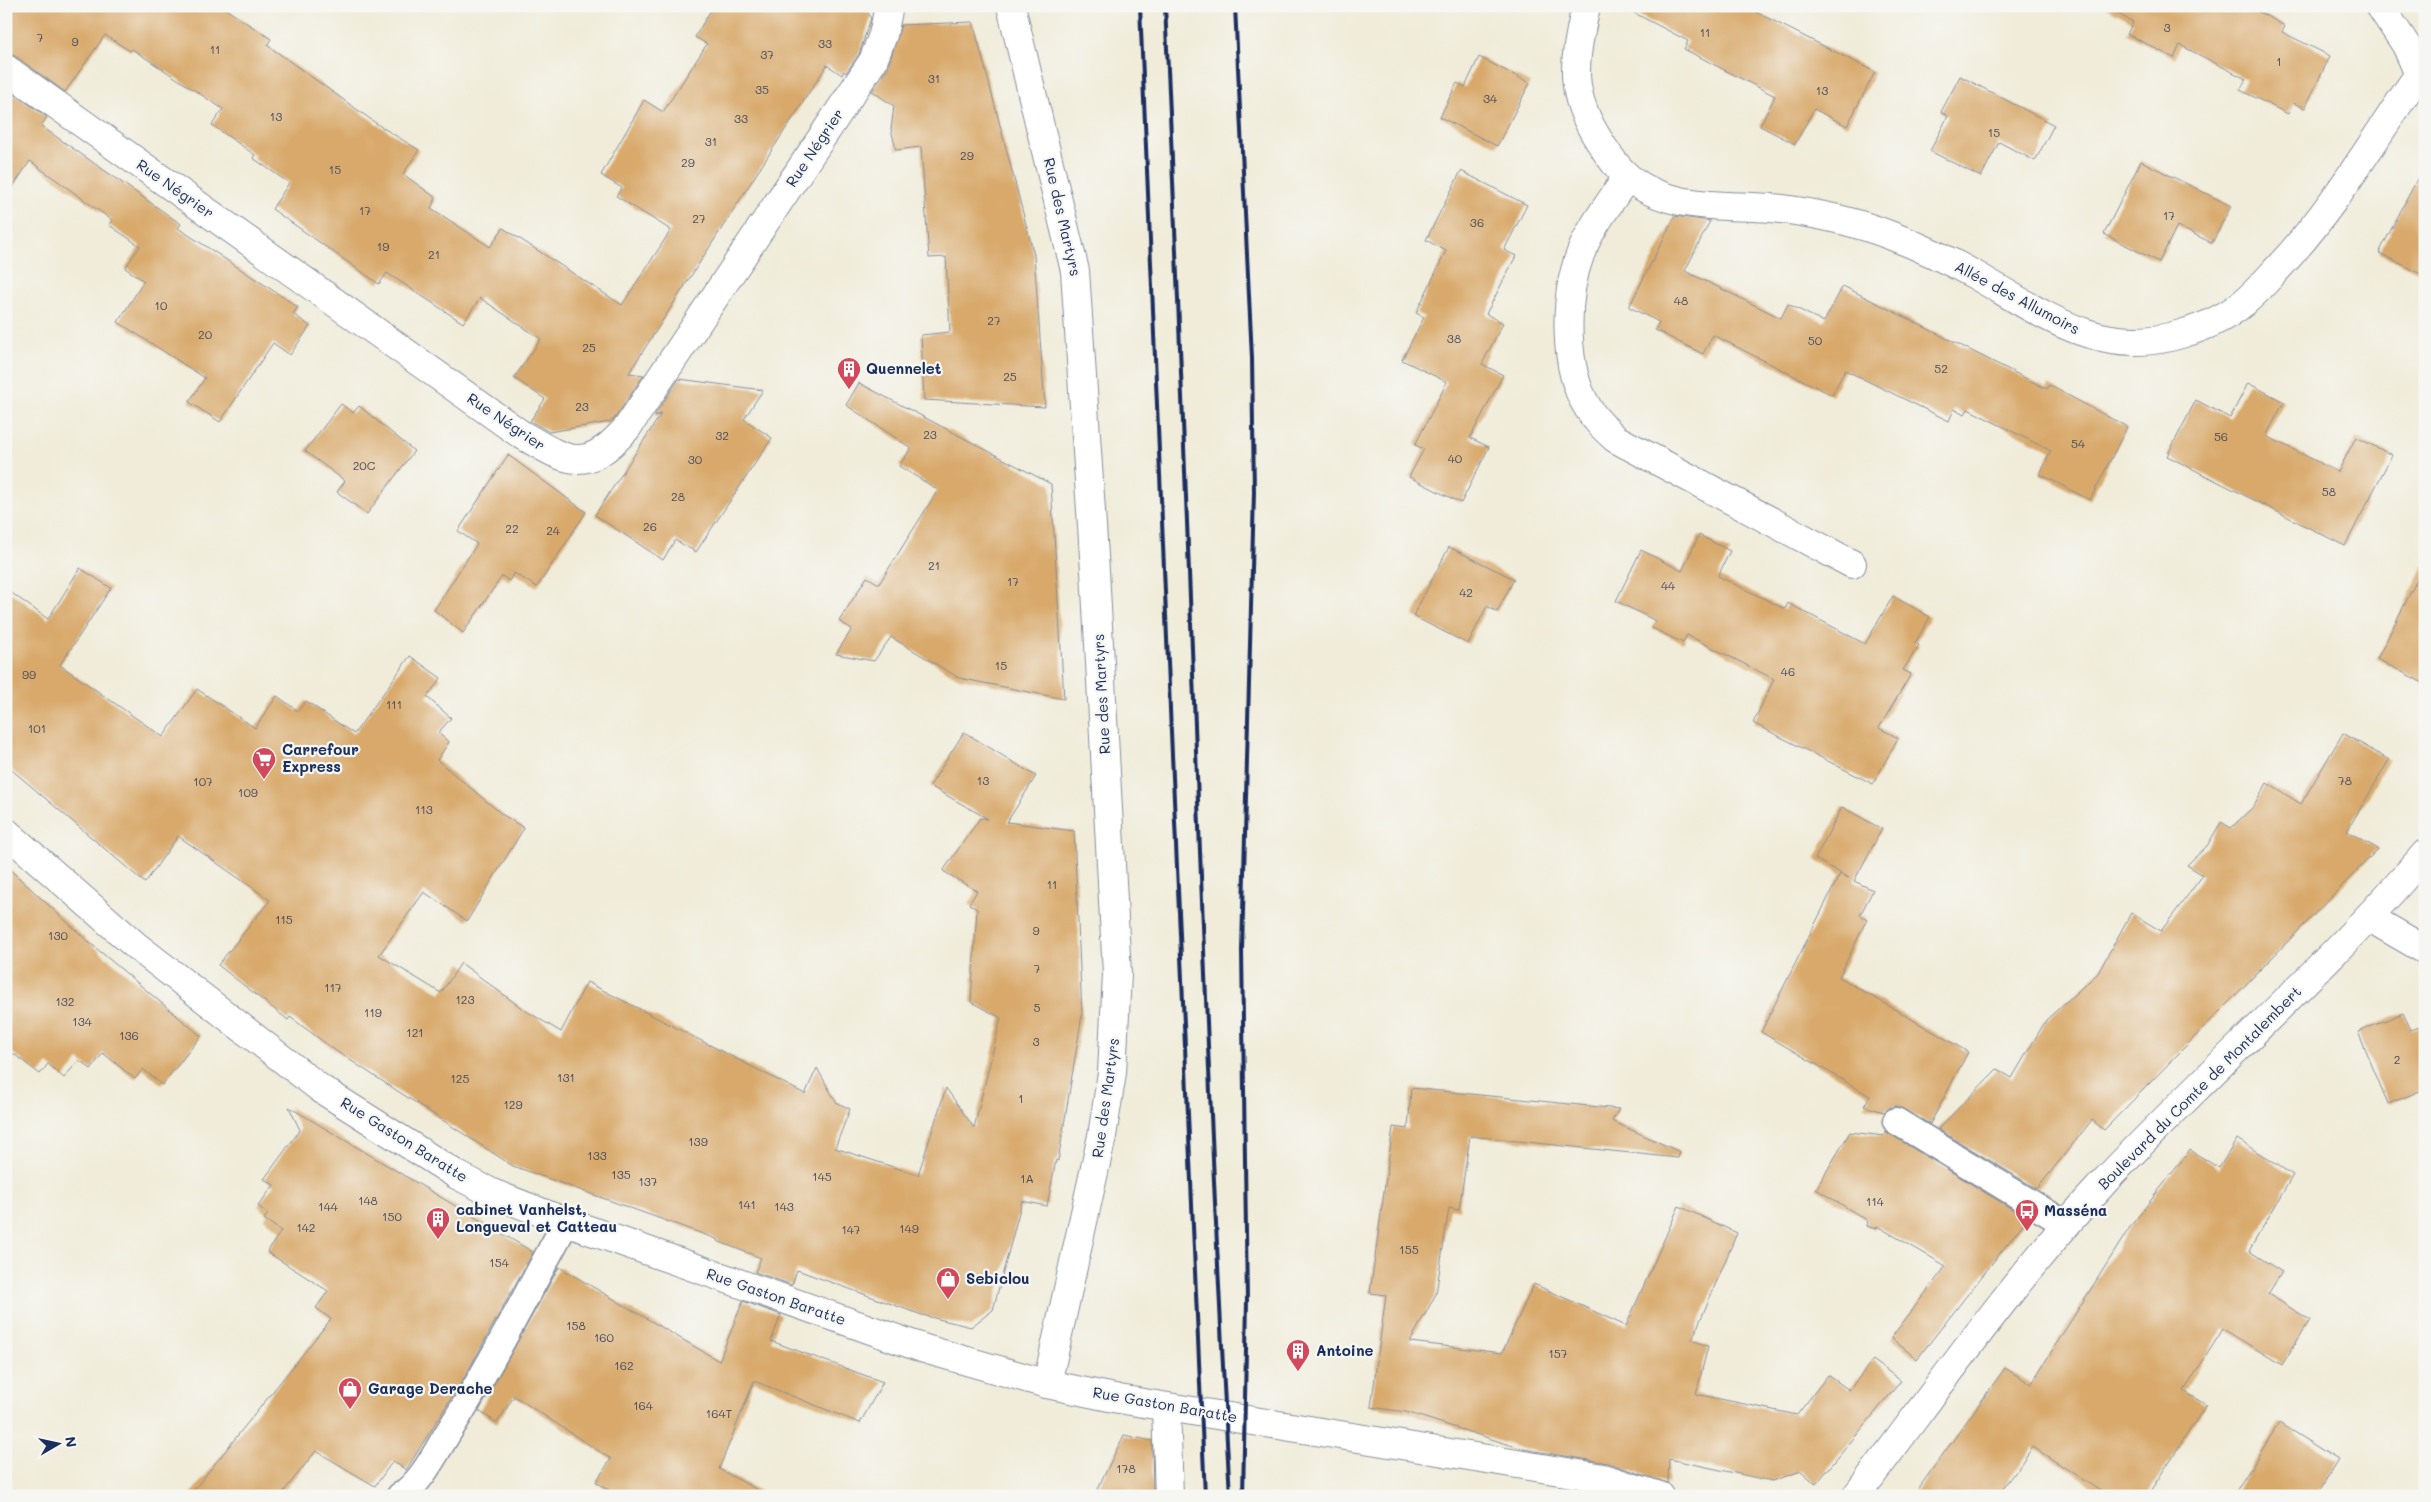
<svg xmlns="http://www.w3.org/2000/svg" width="2431" height="1502" viewBox="0 0 2431 1502" font-family="Mali,sans-serif">
<rect width="100%" height="100%" fill="#f6f6f2"/>
<filter id="ink" filterUnits="userSpaceOnUse"><feTurbulence type="fractalNoise" baseFrequency=".02" numOctaves="2"/><feDisplacementMap in="SourceGraphic" scale="10" xChannelSelector="R" yChannelSelector="G"/><feConvolveMatrix kernelMatrix="1 2 1 2 8 2 1 2 1" color-interpolation-filters="sRGB"/></filter>
<filter id="wash" filterUnits="userSpaceOnUse"><feTurbulence type="fractalNoise" baseFrequency=".0096" numOctaves="4" result="noise"/><feDisplacementMap in="SourceGraphic" scale="20" xChannelSelector="R" yChannelSelector="G"/><feGaussianBlur stdDeviation="1.12" result="paint"/><feColorMatrix in="noise" values="0 0 0 0 0 0 0 0 0 0 0 0 0 0 0 0 0 1.4 0 .05"/><feComposite in="paint" operator="in"/></filter>
<g filter="url(#wash)">
<rect width="100%" height="100%" fill="#f0ecd9"/>
<g id="blocks">
<path fill="#d8a96a" d="M6 6H221L271 39 267 45 380 126 419 150 403 174 436 198 431 208 490 247 503 228 622 305 671 230 616 196 622 188 601 175 644 100 663 112 707 44 695 37 713 6H864L871 18 859 54 846 73 844 71 842 75 827 65 748 187 629 373 644 375 615 418 610 422 549 432 530 421 545 399 514 378 541 339 480 298 463 323 387 273 379 284 272 209 289 183 253 158 255 155 212 125 223 109 132 49 130 51 105 35 65 92 15 56 6 54Z
M1621 6H1744L1875 72 1847 126 1814 109 1795 144 1760 126 1775 96 1684 49 1688 41Z
M2103 6H2248L2285 26 2282 32 2330 56 2305 108 2293 103 2288 114 2240 90 2246 79 2180 45 2174 58 2127 34 2133 22Z
M973 22 1034 255 1045 407 924 400 921 335 950 332 946 257 929 258 921 147 896 150 891 129 894 106 872 91 888 67 901 25Z
M1479 57 1530 83 1497 146 1440 117 1457 83 1465 87Z
M1960 76 2054 125 2035 161 1999 142 1981 177 1930 151 1948 116 1941 112Z
M6 88 47 117 41 126 181 224 178 228 298 307 293 314 310 326 290 355 273 343 220 422 189 402 205 378 118 322 144 281 125 268 140 246 109 225 112 220 30 161 6 197Z
M2141 161 2231 206 2212 243 2177 226 2159 262 2104 234Z
M2425 164V276L2379 253Z
M1461 171 1527 205 1504 250 1516 256 1486 314 1503 323 1482 364 1503 375 1470 438 1489 447 1461 503 1409 477 1424 449 1415 445 1447 382 1402 360 1424 317 1416 313 1446 251 1426 240Z
M1675 216 1710 221 1685 271 1781 318 1788 304 1824 322 1843 286 2047 389 2049 385 2127 427 2090 500 2040 474 2051 451 1968 409 1965 414 1954 409 1949 421 1845 370 1832 395 1713 335 1703 354 1655 330 1659 322 1629 307Z
M679 379 763 390 744 419 772 438 696 552 675 540 663 560 595 515 661 414 654 416Z
M859 383 1051 484 1064 699 959 678 891 637 874 661 836 654 852 629 839 621 867 577 879 584 938 490 899 466 911 448 846 405Z
M2248 383 2284 402 2266 436 2338 472 2356 437 2392 455 2345 546 2167 456 2196 400 2230 418Z
M341 404 353 413 359 406 414 451 367 514 337 492 345 481 305 451Z
M508 455 586 512 537 587 514 573 509 581 502 576 463 633 434 610 477 544 458 531Z
M1699 535 1730 551 1718 576 1785 609 1788 603 1865 644 1893 596 1930 617 1915 643 1919 645 1903 670 1911 674 1879 728 1898 738 1873 784 1753 723 1774 679 1687 635 1683 643 1652 628 1656 621 1616 601 1641 550 1682 571Z
M1449 547 1514 579 1497 612 1487 606 1468 644 1413 616Z
M2425 564V684L2377 659Z
M80 568 111 588 60 665 163 737 197 689 255 728 277 696 298 711 306 701 354 734 410 656 441 678 427 697 451 718 438 733 449 742 437 760 503 815 524 828 467 921 424 892 379 955 441 993 461 963 523 1009 561 1032 587 982 805 1094 817 1068 836 1102 850 1109 835 1148 918 1175 946 1088 974 1128 1001 1018 971 1002 977 909 969 904 977 891 943 871 980 818 988 819 930 786 964 732 1036 776 1007 822 1074 831 1082 1015 1058 1161 1056 1160 1047 1206 1022 1201 993 1310 971 1327 922 1315 797 1270 792 1285 755 1272 761 1258 717 1241V1239L513 1166 336 1051 290 1017 288 1020 218 965 270 900 178 836 145 883 6 765V589L48 619Z
M2343 733 2389 760 2347 831 2378 849 2104 1130 2092 1120 2037 1189 1938 1129 1997 1069 2012 1078 2046 1020 2098 973 2131 913 2161 931 2203 875 2187 865 2207 846 2221 822 2231 828 2254 806 2267 783 2301 804Z
M1842 807 1882 829 1854 881 1873 890 1860 915 1867 919 1839 977 1968 1052 1930 1124 1897 1106 1889 1108 1884 1112 1864 1106 1870 1096 1761 1032 1840 874 1849 878 1815 859Z
M6 866 90 943 201 1036 162 1085 143 1069 135 1079 103 1053 91 1069 79 1060 64 1078 48 1064 40 1074 6 1048Z
M2403 1013 2411 1030 2425 1025V1089L2388 1104 2358 1032Z
M1411 1088 1619 1109 1612 1121 1680 1152 1678 1158 1470 1136 1459 1210 1449 1208 1436 1294 1410 1342 1502 1353 1534 1284 1626 1326 1679 1206 1737 1233 1692 1340 1708 1346 1696 1394 1797 1415 1828 1375 1849 1390 1873 1360 1901 1381 1816 1484 1801 1471 1772 1481 1669 1459 1668 1483 1608 1463 1523 1449 1406 1412 1371 1407 1386 1295 1370 1293 1393 1127 1408 1129Z
M289 1107 533 1252 465 1376 406 1470 393 1461 375 1486 316 1451 280 1496H189L331 1319 316 1308 328 1291 267 1252 281 1231 264 1219 268 1214 258 1206 274 1185 264 1179 300 1130Z
M1885 1131 2025 1217 2026 1220 1917 1359 1891 1338 1946 1266 1877 1226 1876 1229 1866 1226 1867 1220 1816 1189 1850 1132 1884 1136Z
M2237 1139 2293 1175 2249 1251 2282 1272 2268 1294 2310 1320 2282 1365 2223 1329 2184 1391 2206 1405 2147 1496H2108L2033 1447 1997 1496H1913L2005 1368 2031 1384 2130 1227 2190 1150 2219 1168Z
M559 1267 719 1361 743 1301 781 1315 771 1341 883 1382 860 1423 754 1381 719 1469 769 1496H617L596 1482 611 1459 514 1396 497 1423 479 1411Z
M2279 1423 2338 1460 2316 1496H2233Z
M1124 1435 1152 1441 1153 1496H1094Z"/>
</g>
</g>
<g filter="url(#ink)">
<use href="#blocks" fill-opacity="0" stroke="#868e9c" stroke-width="1"/>
<g fill="none" stroke-linecap="round" stroke-linejoin="round">
<g stroke="#868e9c" stroke-width="29">
<path id="service" d="M1896 1121 2067 1225
M400 1496C420 1484 434 1456 446 1436 490 1367 527 1294 566 1222"/>
</g>
<g stroke="#868e9c" stroke-width="30">
<path id="minor" d="M1011 6 1075 271 1095 571 1117 974 1112 1073 1102 1136 1047 1384
M1586 6C1574 62 1567 92 1600 142 1608 155 1617 168 1629 178 1674 213 1729 203 1782 209 1820 214 1857 222 1892 236 1921 247 1948 260 1975 275 2042 313 2100 359 2181 334 2202 328 2225 318 2242 304 2255 294 2267 280 2278 268 2333 210 2373 140 2419 74
M2380 6 2406 45 2419 74 2425 78
M6 69 519 433C568 462 585 475 627 428L873 61 883 35 889 6
M1627 177C1611 202 1590 227 1580 255 1564 297 1563 369 1588 408 1595 420 1605 429 1616 439L1852 564
M2370 918 2425 950
M1166 1407 1169 1496"/>
</g>
<g stroke="#868e9c" stroke-width="30">
<path id="tertiary" d="M6 832 135 945 321 1089 457 1175 492 1193 566 1222 925 1349 1047 1384 1119 1399 1603 1478 1660 1496
M1856 1496C1937 1390 2014 1279 2105 1181 2210 1070 2325 970 2425 854"/>
</g>
<use href="#service" stroke="#fff" stroke-width="26"/>
<use href="#minor" stroke="#fff" stroke-width="28"/>
<use href="#tertiary" stroke="#fff" stroke-width="28"/>
<path stroke="#1b2f5e" stroke-width="4" d="M1140 6C1164 503 1179 999 1205 1496
M1165 6C1189 503 1202 1000 1230 1496
M1235 6 1252 358 1254 492 1242 950 1247 1301 1243 1496"/>
</g>
</g>
<defs>
<g id="building-pin" transform="scale(1.25)"><path d="M0 17L-7.5 6A9.5 9.5 0 1 1 7.5 6Z" fill="#d1495b" stroke="#f6f6f2"/><path d="M-4-6H4V6H1V3H-1V6H-4ZM-2.5-4.3h1.7v1.8h-1.7ZM.8-4.3h1.7v1.8H.8ZM-2.5-1h1.7V.8h-1.7ZM.8-1h1.7V.8H.8Z" fill="#fff"/></g>
<g id="supermarket-pin" transform="scale(1.25)"><path d="M0 17L-7.5 6A9.5 9.5 0 1 1 7.5 6Z" fill="#d1495b" stroke="#f6f6f2"/><path d="M-6-5.5h2.5l.6 2H6L4.5 2H-2.5L-4.4-4H-6ZM-1.5 3.2a1.3 1.3 0 1 0 .1 0ZM3 3.2a1.3 1.3 0 1 0 .1 0Z" fill="#fff"/></g>
<g id="bus-pin" transform="scale(1.25)"><path d="M0 17L-7.5 6A9.5 9.5 0 1 1 7.5 6Z" fill="#d1495b" stroke="#f6f6f2"/><path d="M-5-6H5V4H4V6H2V4H-2V6H-4V4H-5ZM-3.5-4V0h7V-4ZM-3.5 1.2v1.5H-2V1.2ZM2 1.2v1.5H3.5V1.2Z" fill="#fff"/></g>
<g id="shop-pin" transform="scale(1.25)"><path d="M0 17L-7.5 6A9.5 9.5 0 1 1 7.5 6Z" fill="#d1495b" stroke="#f6f6f2"/><path d="M-5-2.5h2.3a2.7 3.5 0 0 1 5.4 0H5L5.5 6h-11ZM-1.5-2.5h3a1.5 2.3 0 0 0-3 0Z" fill="#fff"/></g>
</defs>
<g fill-rule="evenodd">
<use href="#building-pin" x="849" y="369"/>
<use href="#supermarket-pin" x="264" y="759"/>
<use href="#bus-pin" x="2027" y="1211"/>
<use href="#building-pin" x="438" y="1219"/>
<use href="#shop-pin" x="948" y="1279"/>
<use href="#building-pin" x="1298" y="1351"/>
<use href="#shop-pin" x="350" y="1389"/>
</g>
<g text-anchor="middle" stroke-width="4.5" stroke-linejoin="round" paint-order="stroke">
<g font-size="12" fill="#4a4e61">
<text x="2167" y="32">3</text>
<text x="1705" y="37">11</text>
<text x="40" y="42">7</text>
<text x="75" y="46">9</text>
<text x="825" y="48">33</text>
<text x="215" y="54">11</text>
<text x="767" y="59">37</text>
<text x="2279" y="66">1</text>
<text x="934" y="83">31</text>
<text x="762" y="94">35</text>
<text x="1822" y="95">13</text>
<text x="1490" y="103">34</text>
<text x="276" y="121">13</text>
<text x="741" y="123">33</text>
<text x="1994" y="137">15</text>
<text x="711" y="146">31</text>
<text x="967" y="160">29</text>
<text x="688" y="167">29</text>
<text x="335" y="174">15</text>
<text x="365" y="215">17</text>
<text x="2169" y="220">17</text>
<text x="699" y="223">27</text>
<text x="1477" y="227">36</text>
<text x="383" y="251">19</text>
<text x="434" y="259">21</text>
<text x="1681" y="305">48</text>
<text x="161" y="310">10</text>
<text x="994" y="325">27</text>
<text x="205" y="339">20</text>
<text x="1454" y="343">38</text>
<text x="1815" y="345">50</text>
<text x="589" y="352">25</text>
<text x="1941" y="373">52</text>
<text x="1010" y="381">25</text>
<text x="582" y="411">23</text>
<text x="930" y="439">23</text>
<text x="722" y="440">32</text>
<text x="2221" y="441">56</text>
<text x="2078" y="448">54</text>
<text x="1455" y="463">40</text>
<text x="695" y="464">30</text>
<text x="364" y="470">20C</text>
<text x="2329" y="496">58</text>
<text x="678" y="501">28</text>
<text x="650" y="531">26</text>
<text x="512" y="533">22</text>
<text x="553" y="535">24</text>
<text x="934" y="570">21</text>
<text x="1013" y="586">17</text>
<text x="1668" y="590">44</text>
<text x="1466" y="597">42</text>
<text x="1001" y="670">15</text>
<text x="1788" y="676">46</text>
<text x="29" y="679">99</text>
<text x="394" y="709">111</text>
<text x="37" y="733">101</text>
<text x="983" y="785">13</text>
<text x="2345" y="785">78</text>
<text x="203" y="786">107</text>
<text x="248" y="797">109</text>
<text x="424" y="814">113</text>
<text x="1052" y="889">11</text>
<text x="284" y="924">115</text>
<text x="1036" y="935">9</text>
<text x="58" y="940">130</text>
<text x="1037" y="973">7</text>
<text x="333" y="992">117</text>
<text x="465" y="1004">123</text>
<text x="65" y="1006">132</text>
<text x="1037" y="1012">5</text>
<text x="373" y="1017">119</text>
<text x="82" y="1026">134</text>
<text x="415" y="1037">121</text>
<text x="129" y="1040">136</text>
<text x="1036" y="1046">3</text>
<text x="2397" y="1064">2</text>
<text x="566" y="1082">131</text>
<text x="460" y="1083">125</text>
<text x="1021" y="1103">1</text>
<text x="513" y="1109">129</text>
<text x="698" y="1146">139</text>
<text x="597" y="1160">133</text>
<text x="621" y="1179">135</text>
<text x="822" y="1181">145</text>
<text x="1027" y="1183">1A</text>
<text x="648" y="1186">137</text>
<text x="368" y="1205">148</text>
<text x="1875" y="1206">114</text>
<text x="747" y="1209">141</text>
<text x="328" y="1211">144</text>
<text x="784" y="1211">143</text>
<text x="392" y="1221">150</text>
<text x="306" y="1232">142</text>
<text x="909" y="1233">149</text>
<text x="851" y="1234">147</text>
<text x="1409" y="1254">155</text>
<text x="499" y="1267">154</text>
<text x="576" y="1330">158</text>
<text x="604" y="1342">160</text>
<text x="1558" y="1358">157</text>
<text x="624" y="1370">162</text>
<text x="643" y="1410">164</text>
<text x="719" y="1418">164T</text>
<text x="1126" y="1473">178</text>
</g>
<g font-size="15" fill="#1b2f5e" stroke="#f6f6f2">
<text transform="translate(815 148) rotate(-56)" y="5">Rue Négrier</text>
<text transform="translate(175 189) rotate(35)" y="5">Rue Négrier</text>
<text transform="translate(1062 217) rotate(77)" y="5">Rue des Martyrs</text>
<text transform="translate(2017 298) rotate(28)" y="5">Allée des Allumoirs</text>
<text transform="translate(506 422) rotate(34)" y="5">Rue Négrier</text>
<text transform="translate(1102 694) rotate(-93)" y="5">Rue des Martyrs</text>
<text transform="translate(2200 1088) rotate(-45)" y="5">Boulevard du Comte de Montalembert</text>
<text transform="translate(1106 1098) rotate(-82)" y="5">Rue des Martyrs</text>
<text transform="translate(404 1140) rotate(32)" y="5">Rue Gaston Baratte</text>
<text transform="translate(776 1297) rotate(19)" y="5">Rue Gaston Baratte</text>
<text transform="translate(1165 1405) rotate(10)" y="5">Rue Gaston Baratte</text>
</g>
<g font-size="15" font-weight="bold" fill="#1b2f5e" stroke="#f6f6f2" text-anchor="start">
<text x="866" y="374">Quennelet</text>
<text x="282" y="755">Carrefour<tspan x="282" dy="17">Express</tspan></text>
<text x="456" y="1215">cabinet Vanhelst,<tspan x="456" dy="17">Longueval et Catteau</tspan></text>
<text x="2044" y="1216">Masséna</text>
<text x="966" y="1284">Sebiclou</text>
<text x="1316" y="1356">Antoine</text>
<text x="368" y="1394">Garage Derache</text>
</g>
</g>
<rect width="2431" height="1502" fill="none" stroke="#f6f6f2" stroke-width="25"/>
<g transform="translate(58 1444) rotate(81)" stroke="#f6f6f2" stroke-width="4" paint-order="stroke">
<path d="M0-4L9 19L0 12L-9 19Z" fill="#1b2f5e"/>
<text y="-8" font-size="14" font-weight="bold" text-anchor="middle" fill="#1b2f5e">N</text>
</g>
</svg>
